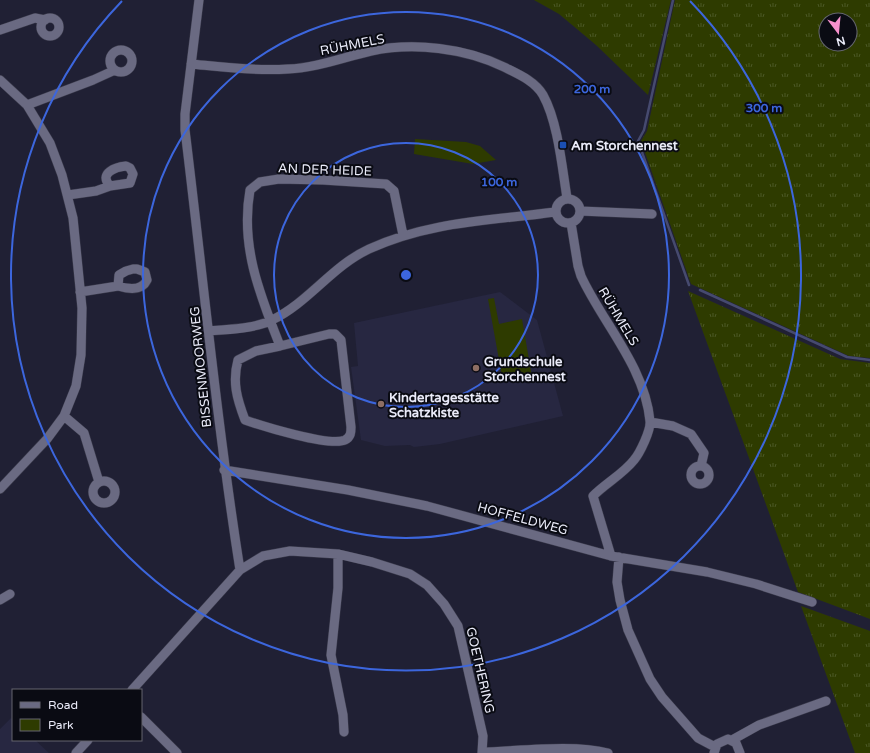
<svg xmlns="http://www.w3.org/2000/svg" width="870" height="753" viewBox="0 0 870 753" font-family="'Varela Round',sans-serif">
<defs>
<pattern id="grass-tufts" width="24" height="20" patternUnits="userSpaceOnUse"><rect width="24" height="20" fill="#2e3b00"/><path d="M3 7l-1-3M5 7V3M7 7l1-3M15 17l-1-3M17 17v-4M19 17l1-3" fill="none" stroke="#4c5826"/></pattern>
</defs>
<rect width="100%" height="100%" fill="#202034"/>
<path fill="#272741" d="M500 292 537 320 563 416 440 444 414 447 410 445 385 446 361 440 351 367 358 366 354 323Z
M11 718 13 720V740H35L49 753H0V729Z"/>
<path fill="url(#grass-tufts)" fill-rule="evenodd" d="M534 0H671L648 95 596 45 559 14Z
M675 0H870V358L849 356 691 284 641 141 647 131ZM826 20H850V44H826Z
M688 291 840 359 870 363V619L798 592Z
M801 606 870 631V753H855Z"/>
<path fill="#2e3b00" d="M415 139 466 142 480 146 496 160 473 164 414 154Z
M494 298 499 324 522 319 532 377 503 382 488 299Z"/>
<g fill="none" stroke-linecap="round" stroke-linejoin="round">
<path stroke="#464a6f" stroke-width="2.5" d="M673 0 644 130 638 141 689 285
M700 290 847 357 870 360"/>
<g stroke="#3b3b4c" stroke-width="10">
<path id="minor" d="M41 27a9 9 0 1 1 18 0a9 9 0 1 1-18 0Z
M0 30 35 18 45 20
M110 61a11 11 0 1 1 22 0a11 11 0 1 1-22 0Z
M191 64C223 67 255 71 288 69 316 68 344 57 371 51 414 42 465 48 504 67 518 74 535 81 543 95 558 122 562 167 567 198
M0 80 27 105 50 143 62 175 73 218 82 308 81 355 76 386 64 416 47 439 0 489
M27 105 93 80 115 70
M126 166 130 168 133 174 130 183 110 186C98 173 116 167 126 166Z
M68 195 96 191 110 186
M556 211a12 12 0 1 1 24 0a12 12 0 1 1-24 0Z
M580 211 652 214
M571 223 578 266 581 276C602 322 645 367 650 421 651 430 640 453 634 460 623 474 606 483 593 496L611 556
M133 269H137L145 272 147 280C142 291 128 289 118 286L119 275 126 271Z
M80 292 118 286
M209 331C229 329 254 329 272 320 308 303 332 266 369 249 430 221 490 221 555 212
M280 346 256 351 238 360C232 382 237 399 245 420 262 426 330 447 345 440 351 437 351 432 351 427L341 340 335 334H329L280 346C260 295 240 246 250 190L260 182 279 179 323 180 386 184 394 191 403 235
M64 416 84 433 99 482
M650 422 673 426 691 434 704 453 701 466
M691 475a9 9 0 1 1 18 0a9 9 0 1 1-18 0Z
M224 470 348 490 427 506 611 556 707 572 756 584 812 602
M93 492a11 11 0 1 1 22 0a11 11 0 1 1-22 0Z
M338 554V588L331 655 343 715 344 732
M619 557 617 582 620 600 628 630 650 679 662 697 698 738 715 747
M240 570 263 556 290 551 338 554 372 562 410 574 427 585 444 604 458 626 483 736 482 753
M0 600 10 594
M132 690 240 570C217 424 203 277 185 130V114L199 0
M141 717 177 753
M732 740 759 725 826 701
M483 752C519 751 574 744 608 753
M76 753 88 740
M714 753 717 744 728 739 736 743 740 753"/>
</g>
<use href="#minor" stroke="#6a6a82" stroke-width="9"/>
</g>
<g fill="none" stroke="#3c66dd" stroke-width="2">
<circle cx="406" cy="275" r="132"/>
<circle cx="406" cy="275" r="263"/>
<path d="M690 1A395 395 0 1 1 122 1"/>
</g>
<rect fill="#1a4fb4" stroke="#0a0b13" stroke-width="1.5" x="559" y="141" width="8" height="8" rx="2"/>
<g fill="#8d6e63" stroke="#0a0b13" stroke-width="1.5">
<circle cx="476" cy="368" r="4"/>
<circle cx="381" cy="404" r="4"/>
</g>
<g text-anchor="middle" stroke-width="4" stroke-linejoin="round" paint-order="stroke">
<g font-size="13" fill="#eaebf9" stroke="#0a0b13">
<text transform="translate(352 44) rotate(-11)" y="5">RÜHMELS</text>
<text transform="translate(325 169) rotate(2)" y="5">AN DER HEIDE</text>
<text transform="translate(619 316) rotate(59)" y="5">RÜHMELS</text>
<text transform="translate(200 367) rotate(-96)" y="5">BISSENMOORWEG</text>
<text transform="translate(523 518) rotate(15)" y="5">HOFFELDWEG</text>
<text transform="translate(481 670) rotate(77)" y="5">GOETHERING</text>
</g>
<g font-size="13" font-weight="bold" fill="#eaebf9" stroke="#0a0b13" text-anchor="start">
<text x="571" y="150">Am Storchennest</text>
<text x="484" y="366">Grundschule<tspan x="484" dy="15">Storchennest</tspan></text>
<text x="389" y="402">Kindertagesstätte<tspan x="389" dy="15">Schatzkiste</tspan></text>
</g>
</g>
<circle cx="406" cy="275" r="6" fill="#3c66dd" stroke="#0a0b13" stroke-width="2"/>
<g font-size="12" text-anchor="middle" font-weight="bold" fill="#3c66dd" stroke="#0a0b13" stroke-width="4" stroke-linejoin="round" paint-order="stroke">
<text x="592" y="93">200 m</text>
<text x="764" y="112">300 m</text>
<text x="499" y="186">100 m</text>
</g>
<rect x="12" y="689" width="130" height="52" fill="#0a0b13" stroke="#64656f"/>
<rect x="20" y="702" width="20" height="6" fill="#6a6a82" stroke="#64656f"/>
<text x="48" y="709" font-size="12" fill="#eaebf9">Road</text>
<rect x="20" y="719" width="20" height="12" fill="#2e3b00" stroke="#64656f"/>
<text x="48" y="729" font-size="12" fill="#eaebf9">Park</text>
<g transform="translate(838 32) rotate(164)"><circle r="19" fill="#0a0b13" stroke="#64656f"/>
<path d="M0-3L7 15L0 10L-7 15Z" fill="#f790cd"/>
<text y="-6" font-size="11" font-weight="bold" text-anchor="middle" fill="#eaebf9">N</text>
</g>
</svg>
